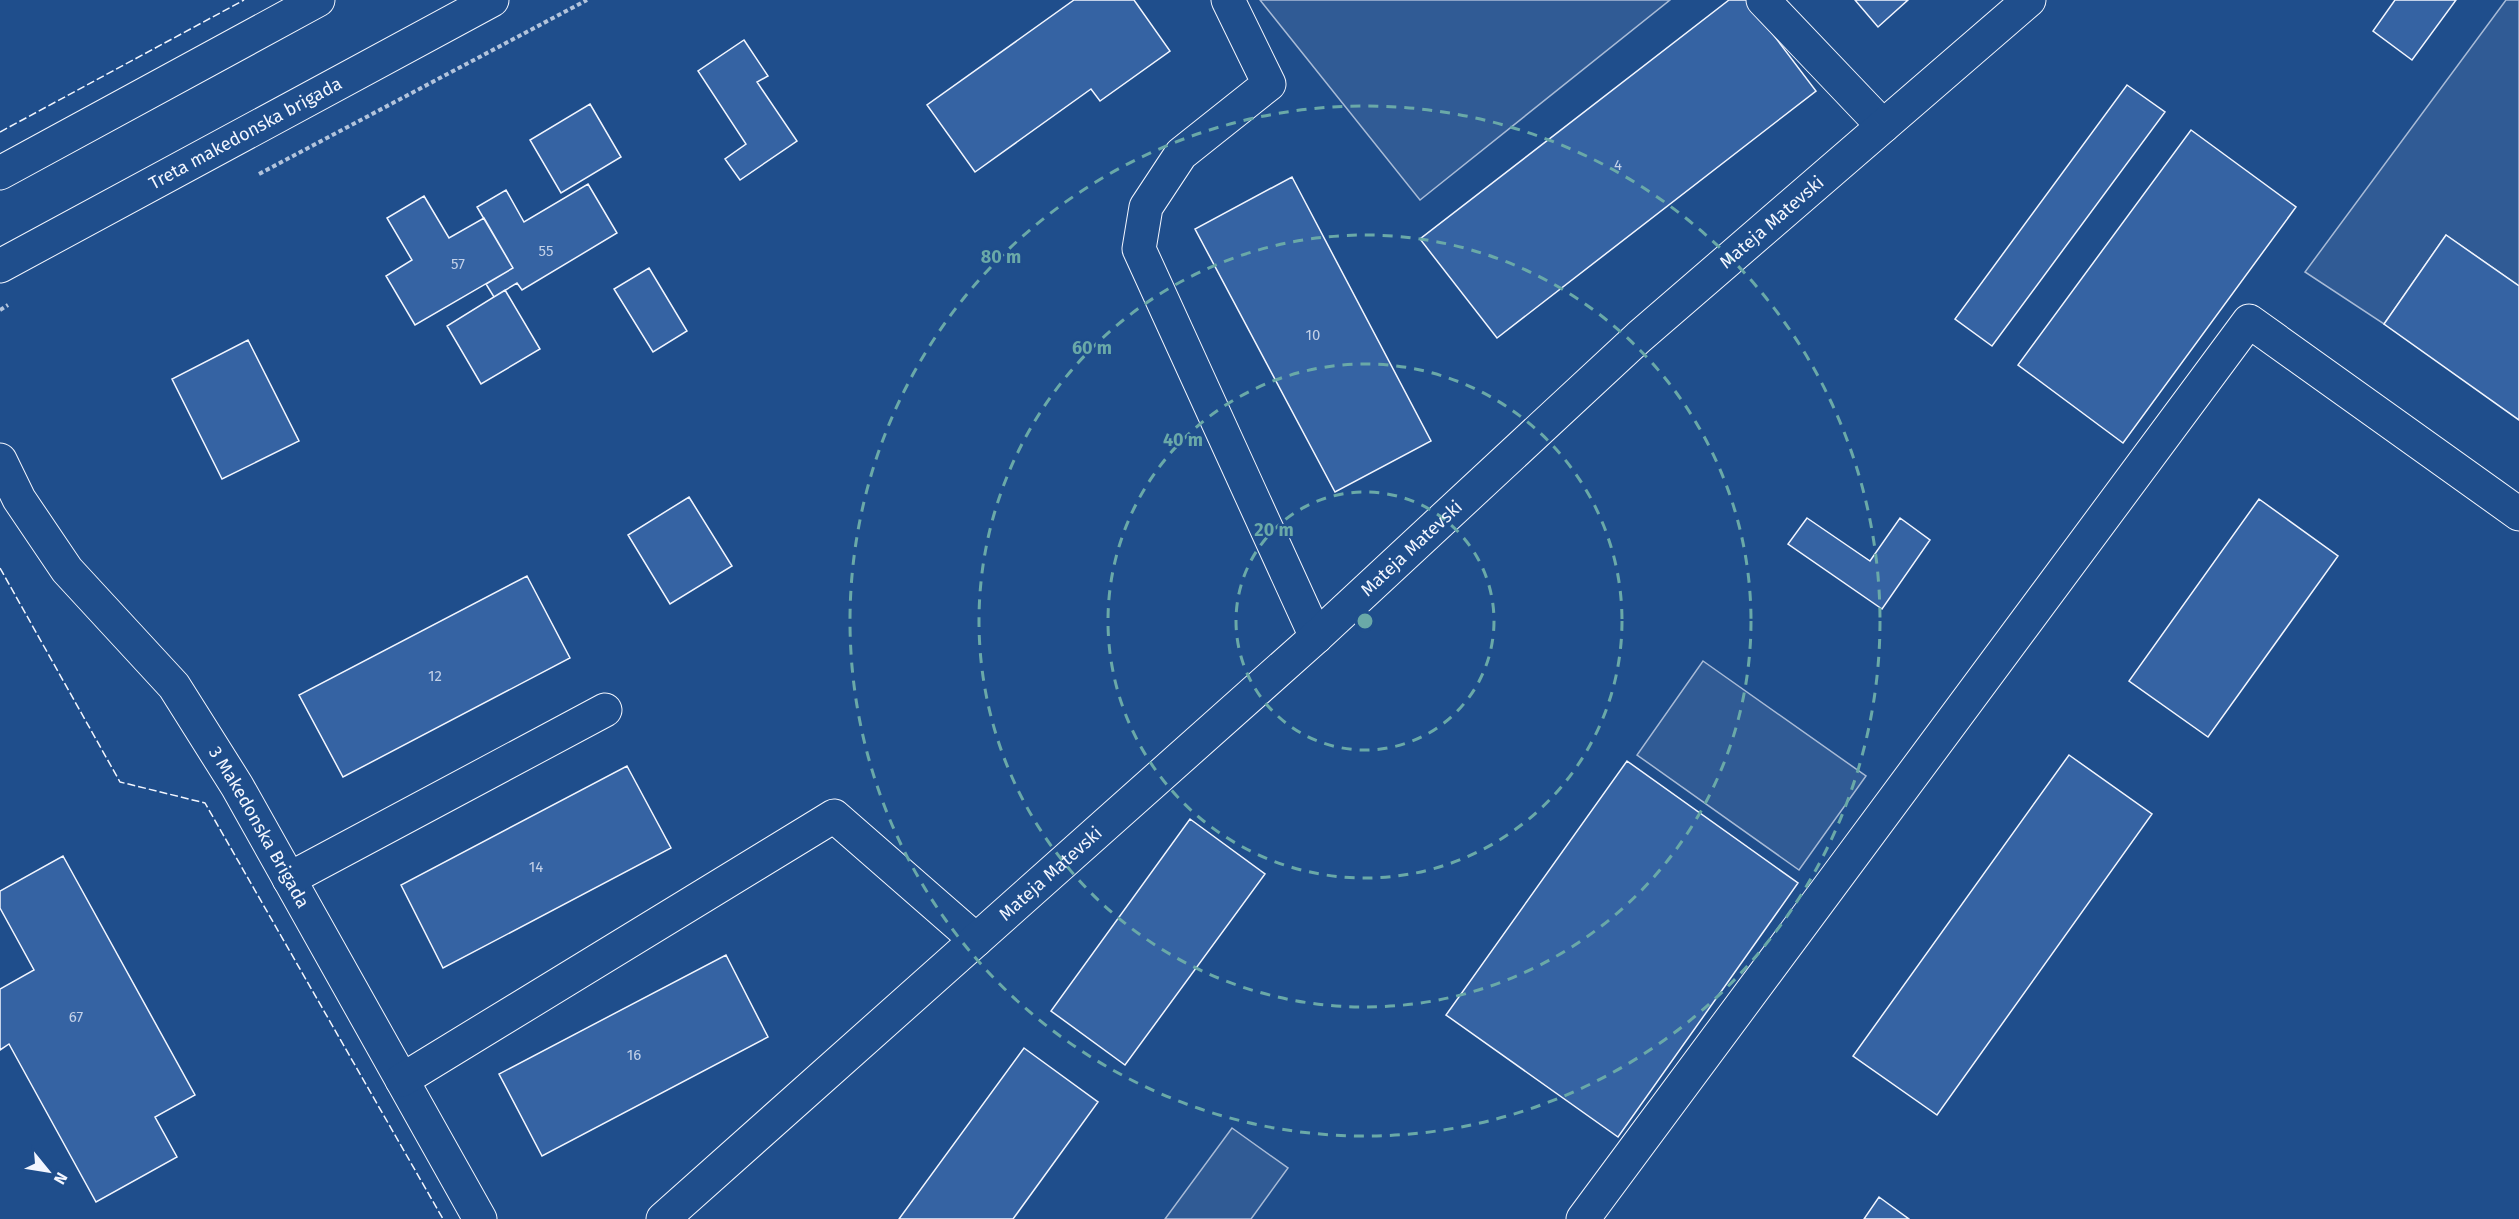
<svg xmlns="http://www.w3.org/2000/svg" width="2519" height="1219" viewBox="0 0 2519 1219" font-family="'Fira Sans',sans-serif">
<rect width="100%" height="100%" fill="#1f4e8c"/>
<path fill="#305b95" stroke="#a8bbd7" stroke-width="1.5" d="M1260 0H1670L1420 200Z
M2506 0H2519V286L2446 235 2384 324 2305 272Z
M1703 661 1866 776 1799 870 1637 755Z
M1232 1128 1288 1168 1251 1219H1165Z"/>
<path fill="#3563a3" stroke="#f2f6ff" stroke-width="1.5" d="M1074 0H1134L1170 51 1100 101 1091 89 975 172 927 105Z
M1729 0H1747L1816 91 1497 338 1420 239Z
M1855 0H1908L1878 27Z
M2395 0H2456L2412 60 2373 31Z
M744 40 768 76 757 82 797 141 740 180 725 159 746 144 698 71Z
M2127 85 2165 112 1992 346 1955 319Z
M590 104 621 157 561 193 530 140Z
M2191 130 2296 207 2123 443 2018 365Z
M1292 177 1431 441 1335 492 1195 229Z
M588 184 617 233 522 290 517 283 494 297 486 284 513 268 477 207 506 190 524 222Z
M424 196 449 238 484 218 513 268 415 325 386 276 412 260 387 218Z
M2446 235 2519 286V420L2384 324Z
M649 268 687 331 653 352 614 289Z
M505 290 540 349 481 384 447 326Z
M248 340 299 441 222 479 172 379Z
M689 497 732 566 670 604 628 535Z
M2259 499 2338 556 2208 737 2129 681Z
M1807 518 1870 561 1900 518 1930 540 1882 609 1788 544Z
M527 576 570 658 343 777 299 695Z
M2069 755 2152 814 1937 1115 1853 1056Z
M1627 761 1798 883 1618 1137 1446 1015Z
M627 766 671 848 443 968 401 885Z
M1190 819 1265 874 1125 1065 1051 1011Z
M63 856 195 1095 155 1117 177 1157 96 1202 9 1044 0 1050V989L34 970 0 908V891Z
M726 955 768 1037 542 1156 499 1074Z
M1024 1048 1098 1102 1013 1219H899Z
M1879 1197 1909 1219H1864Z"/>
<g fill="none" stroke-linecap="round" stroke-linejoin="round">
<g stroke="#f2f6ff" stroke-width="35">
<g id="minor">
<path d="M1228 0 1269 84 1181 154 1146 207 1139 249 1316 637"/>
<path d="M1763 0 1883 126"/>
<path d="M0 173 318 0"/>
<path id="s1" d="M0 266 492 0"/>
<path id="s2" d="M0 460 19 499 67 570 174 686 237 786 480 1219"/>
<path d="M289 879 605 710"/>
<path d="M402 1080 834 816 976 940"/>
<path id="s3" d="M663 1219 1316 637 1639 337 2029 0"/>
<path d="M1583 1219 2249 321 2519 514"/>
</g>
</g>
<path stroke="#b3c4dc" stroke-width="4" stroke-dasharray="4.5 3" stroke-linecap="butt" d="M259 174 587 0
M0 310 8 305"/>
<use href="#minor" stroke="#1f4e8c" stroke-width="33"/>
<path stroke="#f2f6ff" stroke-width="1.5" stroke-dasharray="8 3" stroke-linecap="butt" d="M0 132 244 0
M0 568 120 782 205 803 443 1219"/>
</g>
<g fill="none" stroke="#6aa9a8" stroke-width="3" stroke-dasharray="10 8">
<circle cx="1365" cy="621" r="129"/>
<circle cx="1365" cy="621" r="257"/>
<circle cx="1365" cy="621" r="386"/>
<circle cx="1365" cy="621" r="515"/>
</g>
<g text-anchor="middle" stroke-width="4.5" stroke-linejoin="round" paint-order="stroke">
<g font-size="15" fill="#c3d1e8">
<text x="1618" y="170">4</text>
<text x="546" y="256">55</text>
<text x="458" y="269">57</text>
<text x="1313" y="340">10</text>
<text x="435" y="681">12</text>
<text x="536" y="872">14</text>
<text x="76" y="1022">67</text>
<text x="634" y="1060">16</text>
</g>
<g font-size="18" fill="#f2f6ff" stroke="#1f4e8c">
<text dy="6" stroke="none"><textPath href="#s1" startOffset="279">Treta makedonska brigada</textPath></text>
<text dy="6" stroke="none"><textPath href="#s3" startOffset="1491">Mateja Matevski</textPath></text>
<text dy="6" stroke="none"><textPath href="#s3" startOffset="1005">Mateja Matevski</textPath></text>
<text dy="6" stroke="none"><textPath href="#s2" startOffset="452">3 Makedonska Brigada</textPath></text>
<text dy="6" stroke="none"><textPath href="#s3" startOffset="519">Mateja Matevski</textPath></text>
</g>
</g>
<circle cx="1365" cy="621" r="9" fill="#6aa9a8" stroke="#1f4e8c" stroke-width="3"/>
<g font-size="18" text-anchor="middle" font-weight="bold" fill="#6aa9a8" stroke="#1f4e8c" stroke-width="4.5" stroke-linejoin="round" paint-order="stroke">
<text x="1001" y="263">80 m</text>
<text x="1092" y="354">60 m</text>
<text x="1183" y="446">40 m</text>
<text x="1274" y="536">20 m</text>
</g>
<g transform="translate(48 1171) rotate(120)" stroke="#1f4e8c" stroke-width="4.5" paint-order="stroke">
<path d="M0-4.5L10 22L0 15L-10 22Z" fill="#f2f6ff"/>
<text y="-9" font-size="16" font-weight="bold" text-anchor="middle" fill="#f2f6ff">N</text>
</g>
</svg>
